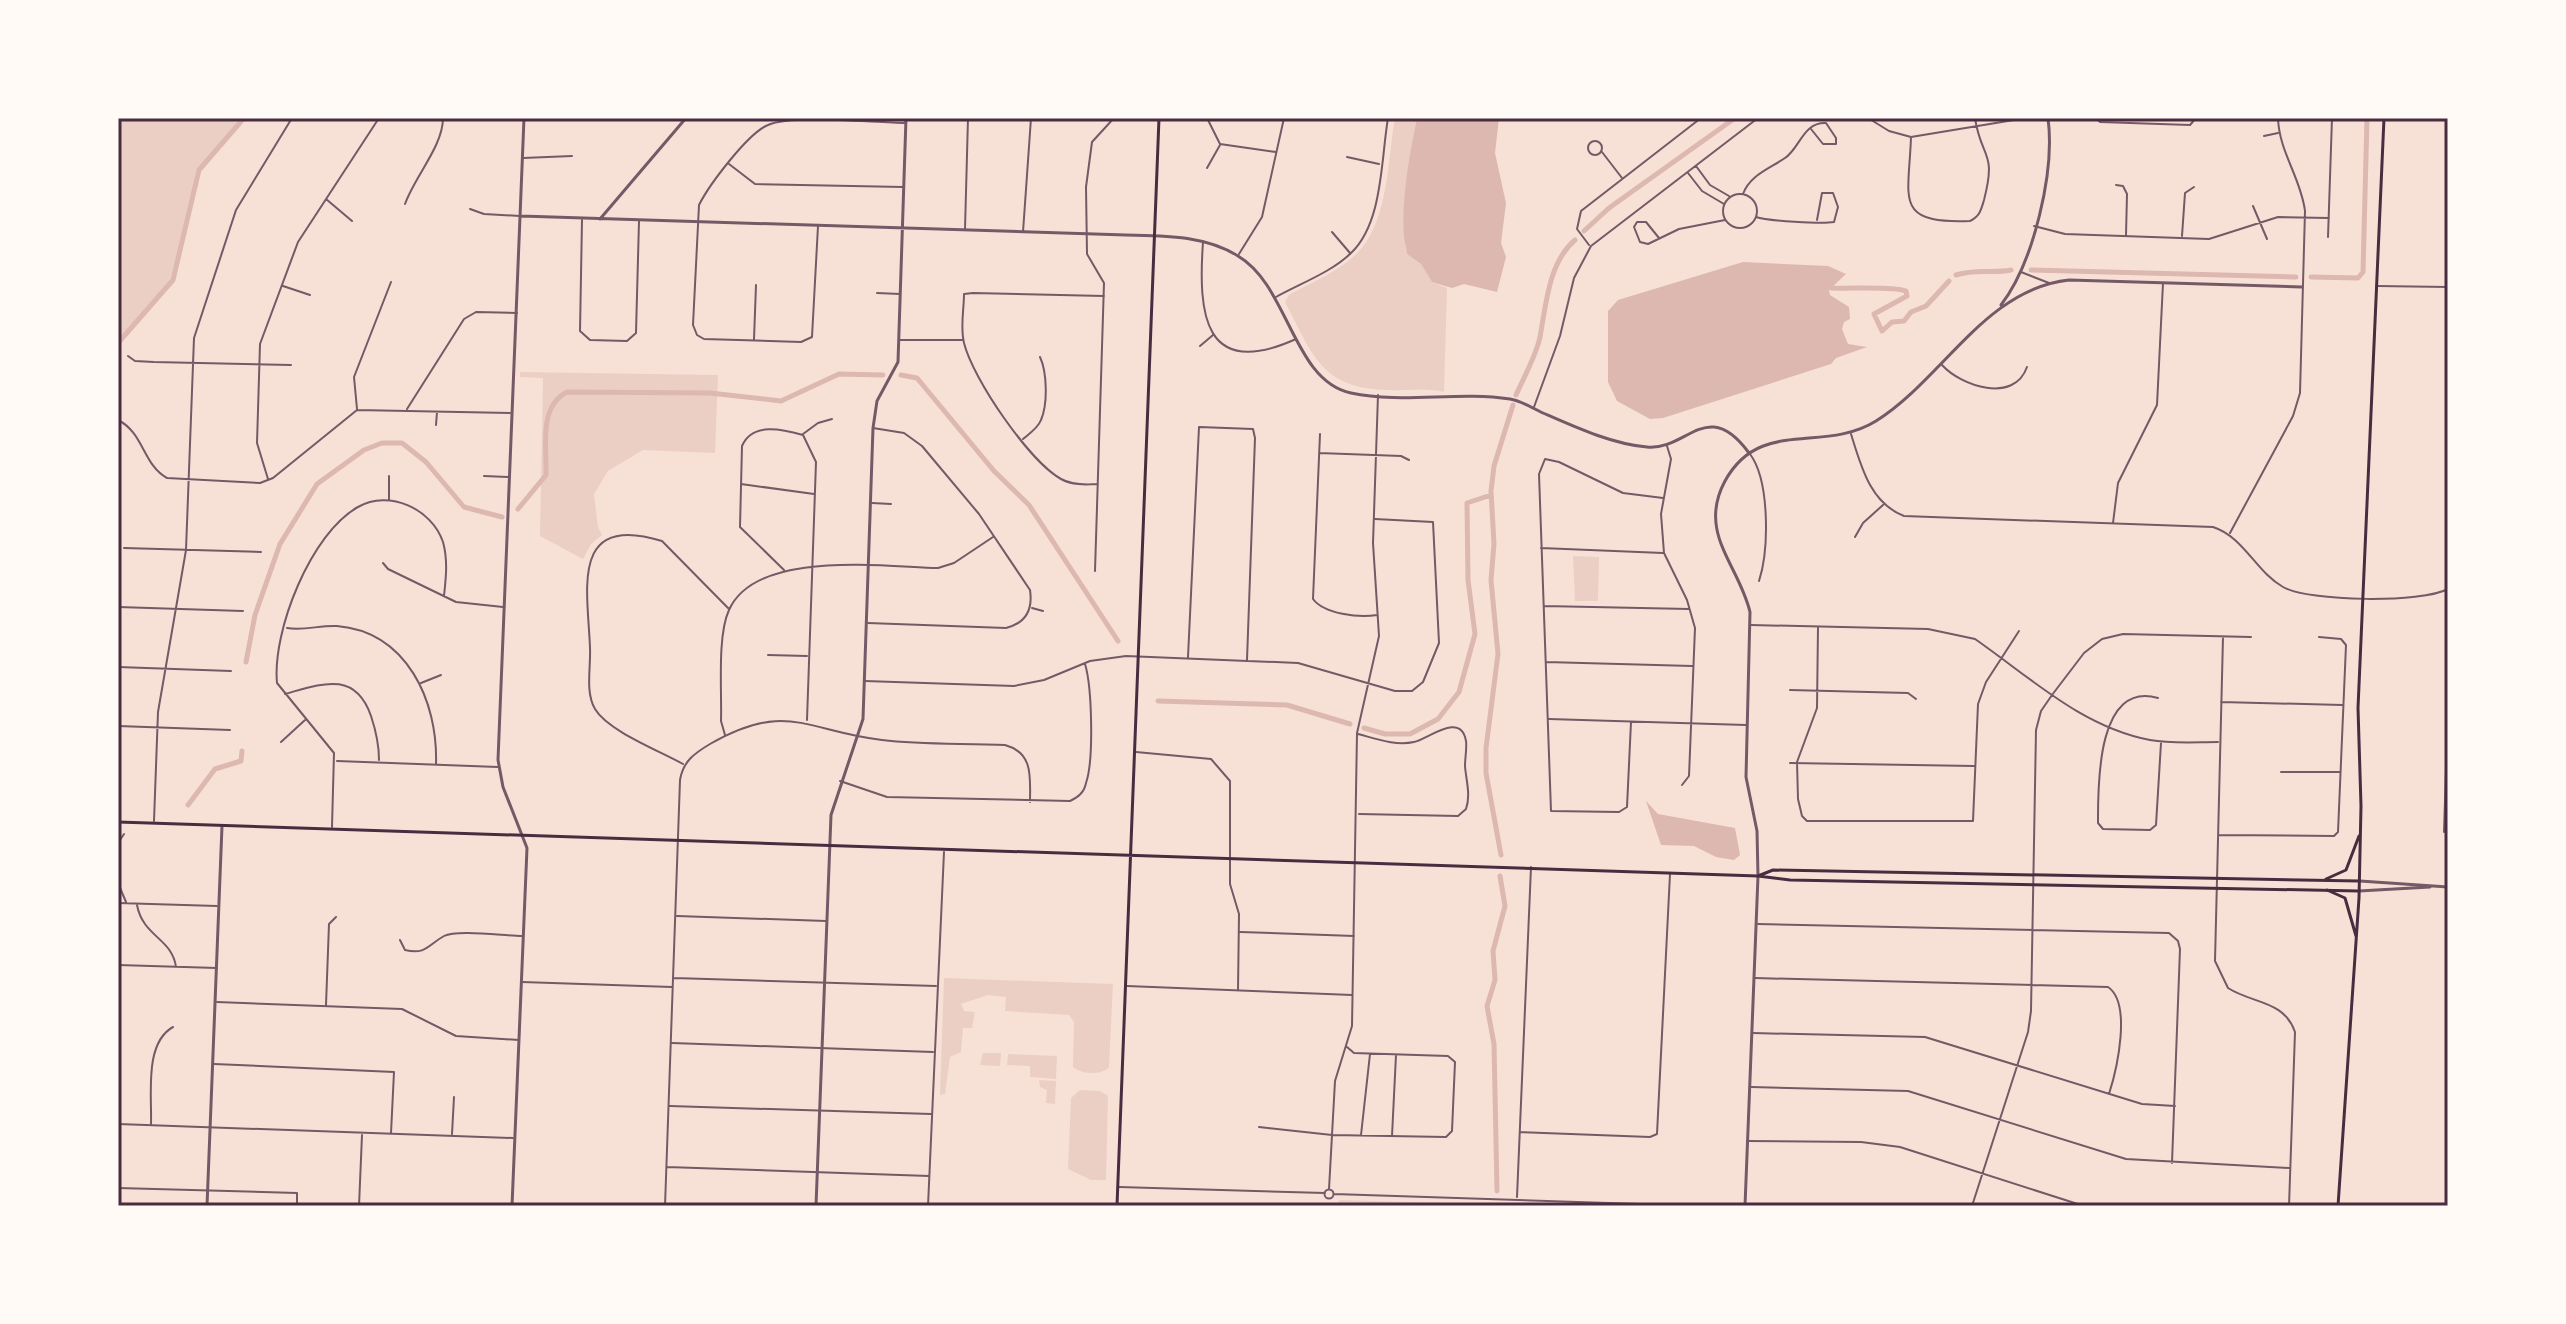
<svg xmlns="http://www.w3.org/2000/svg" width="2566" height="1324" viewBox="0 0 2566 1324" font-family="'Roboto Condensed',sans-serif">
<rect width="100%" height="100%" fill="#f7e1d7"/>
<path fill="#ebcfc5" d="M118 118H242L196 171 181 252 166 289 118 340Z
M1395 118H1417C1407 163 1405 208 1407 254L1421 264 1432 282 1447 288 1444 392C1428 388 1406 391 1389 390 1321 389 1313 355 1285 302L1289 295C1310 283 1335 273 1353 257 1389 227 1387 161 1395 118Z
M520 372 718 375 715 453 643 450 608 471 594 494 598 527 602 535 591 544 583 559 540 536 543 378 520 377Z
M1573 556 1599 557 1598 601H1575Z
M944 978 1113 984 1109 1067C1102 1075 1083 1075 1073 1067L1074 1022 1069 1015 1005 1011 1006 997 988 995 961 1004 964 1011 975 1012 972 1028H963L961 1052 950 1057 945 1094 940 1095Z
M983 1053H1001L1000 1066 980 1065Z
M1008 1054 1057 1056 1056 1079 1030 1077V1066L1007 1065Z
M1039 1080 1056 1081 1055 1104 1046 1103 1047 1090 1040 1087Z
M1080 1090 1100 1091 1108 1096 1106 1180H1091L1068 1169 1071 1098Z
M1340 1200 1514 1205 1542 1206H1335Z"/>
<path fill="#dcb8b0" d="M1417 118H1499L1495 153 1506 203 1501 243 1506 257 1497 292 1464 284 1452 288 1432 282 1421 264 1407 254C1407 247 1404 242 1404 235 1401 200 1410 152 1417 118Z
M1743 262 1828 266 1846 274 1829 290 1830 295 1849 307 1850 319 1844 322 1842 329 1848 344 1867 347 1836 358 1831 364 1663 418 1650 419 1617 401 1608 382V311L1618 300Z
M1646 801 1658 814 1735 828 1740 855 1734 860 1716 857 1694 846 1661 845Z"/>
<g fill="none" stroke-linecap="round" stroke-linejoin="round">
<path stroke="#dcb8b0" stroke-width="5" d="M1584 231 1609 208 1735 118
M2031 270 2296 277
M1956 275C1979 268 1990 274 2011 270
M2311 277 2358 278 2363 272 2367 118
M1831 288C1850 289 1893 286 1906 291L1907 296 1874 314 1882 331 1892 322 1904 321 1911 312 1926 306 1949 281
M118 343 173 280 199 170 244 118
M901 375 917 378 994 471 1029 505 1118 641
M1516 395C1524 377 1536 356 1540 337 1546 306 1548 263 1575 240
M518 509 546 475C547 447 538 407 567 392L710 393 781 401 839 374 883 375
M246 662 255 615 280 544 317 484 364 450 382 443H402L426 462 464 507 502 517
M1158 701 1287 705 1350 724
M1364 728 1385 734H1410L1438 719 1459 692 1475 634 1468 580 1467 503 1491 495
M188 805 215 769 241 761 242 751
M1501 855 1486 773V748L1498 654 1491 580 1494 544 1491 491 1494 466 1513 405
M1497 1191 1494 1044 1487 1006 1495 980 1493 951 1505 906 1500 876"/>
<path stroke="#755966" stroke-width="2" d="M1868 118 1889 131 1911 137 2026 118
M2096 118 2100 122 2190 125 2196 118
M1208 120 1220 144 1276 152
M2264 136 2278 133
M1911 137C1909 199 1893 224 1970 221 1980 216 1981 210 1984 200 1997 150 1981 159 1975 118
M1588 148a7 7 0 1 1 14 0a7 7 0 1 1-14 0Z
M1602 152 1622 178
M1347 157 1379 164
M523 158 572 156
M729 164 755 184 903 187
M1696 166 1710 185 1729 196
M1207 168 1220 145
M1688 173 1702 191 1724 204
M2116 185 2123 186 2127 194 2126 235
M1723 211a17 17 0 1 1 34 0a17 17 0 1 1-34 0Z
M1743 194C1750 175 1769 169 1785 158 1800 148 1803 122 1826 123L1836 138V144H1823L1811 129
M326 199 352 221
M405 204C415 176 443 146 443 118
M2253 206 2267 239
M470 209 484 214 520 216
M1756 217C1767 221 1822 224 1834 222L1838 207 1833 193H1822L1817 220
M582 220 580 331 590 340 627 341 636 333 639 221
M818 226 812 337 801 342 704 339 697 335 693 325 699 205C709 185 748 133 768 125 793 114 874 123 905 123
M2034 226 2065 234 2209 239 2278 217 2329 218
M965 229 968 118
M1023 232 1031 118
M1332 232 1350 253
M2182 236 2185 193 2194 187
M2328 237 2332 118
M1659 238 1646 222H1637L1634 227 1640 242 1648 244 1679 229 1725 220
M1203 242C1198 313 1203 381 1296 339
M1589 245 1577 229 1581 211 1701 118
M1239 254 1262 217 1284 118
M2021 272 2049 283
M283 286 310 295
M2377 286 2448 287
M877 293 900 294
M1276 297C1299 284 1332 272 1351 253 1383 223 1381 159 1388 118
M754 339 756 285
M900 340H962
M1200 346 1213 335
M128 356 135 361 154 362 291 365
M1942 365C1961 386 2014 404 2027 367
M1534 407 1560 336 1574 278 1591 246 1758 118
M357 409 354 377 391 282
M407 409 464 319 476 312 517 313
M118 420C144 433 143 465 167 478L260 483 273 478 357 410 510 413
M436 425 437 412
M803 434 818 423 832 419
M1320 434 1313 599C1324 614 1359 618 1377 615
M1851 434C1861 466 1870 503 1904 516L2213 527C2244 537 2256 572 2283 587 2309 602 2422 603 2448 589
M1023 439C1030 433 1038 428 1041 420 1048 404 1047 372 1040 357
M1667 446 1671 459 1661 514 1664 553 1687 600 1695 628 1689 776 1682 785
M1319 453 1401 456 1409 460
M1750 454C1770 481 1769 550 1759 581
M484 476 508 477
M268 479 257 443 260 344 298 242 379 118
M741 484 814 494
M1097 484C1084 485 1072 485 1061 479 1029 461 973 379 964 343 960 327 964 310 964 294L973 293 1104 296
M389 499V476
M872 503 891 504
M2113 523 2118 483 2157 405 2163 283
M2230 533 2293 416 2300 393 2305 211C2301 178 2279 152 2278 118
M1855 537 1863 523 1883 505
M124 548 261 552
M1541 548 1663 553
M383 563 388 569 456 602 503 607
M784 570 740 527 742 446C752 422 782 429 803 435L816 462 807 720
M1095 571 1104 283 1087 254 1086 187 1092 142 1114 118
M1544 606 1689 609
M118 607 243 611
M1032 608 1043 611
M868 623 1006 628C1026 623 1033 610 1030 590L979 514 922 446 904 433 873 428
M1751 625 1928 629 1975 639C2031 678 2082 727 2150 740 2172 744 2196 742 2218 742
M1818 627 1817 708 1797 762 1798 799 1802 816 1807 821H1973L1978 704 1986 682 2019 631
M287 628C304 631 320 625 337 626 407 632 438 701 436 764
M2223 637 2215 961 2228 988C2253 1004 2284 1000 2295 1032L2289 1206
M768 655 807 656
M1188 657 1199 427 1253 429 1255 438 1247 660
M1546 662 1692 666
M118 667 231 671
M865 681 1014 686 1044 680 1090 661 1126 656 1298 663 1395 691H1412L1423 682 1439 643 1433 522 1375 519
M421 683 441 675
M1790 690 1908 693 1916 699
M285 694C321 684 355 670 371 716 376 731 379 744 379 760
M2158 698C2096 680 2098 788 2098 823L2103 829 2150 830 2156 825 2161 743
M2221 702 2342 705
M1549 719 1746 725
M1631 722 1627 807 1619 812 1551 811 1539 474 1545 459 1559 462 1623 493 1663 498
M118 726 230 730
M1358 734C1377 739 1395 746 1414 742 1428 739 1461 711 1466 741 1467 748 1465 758 1465 766 1466 780 1471 795 1466 809L1458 816 1359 814
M725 735 721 721C722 692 717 636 729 610 756 549 884 567 938 568L954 563 993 537
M281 742 305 720
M1136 752 1211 759 1230 781V884L1239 914 1238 990
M337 761 498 767
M1790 763 1974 766
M683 764C660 751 608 731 595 709 585 692 591 667 590 648 588 591 569 512 662 541L729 609
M2281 772H2339
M840 781 887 797 1070 801C1078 797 1084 793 1086 783 1094 760 1092 687 1085 664
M154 821 158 712 186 550 194 338 236 210 292 118
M332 827 334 753 277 683C272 631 311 533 358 507 389 489 432 509 443 542 448 560 446 578 444 596
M2444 832 2448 707
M2218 835 2334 836 2338 832 2346 645 2341 639 2319 637
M118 843 124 834
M118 883 126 902
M118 903 217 906
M137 905C143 937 172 938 176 967
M677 916 826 921
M1758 924 2169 933 2178 941 2180 949 2172 1163
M1240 932 1354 936
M400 940 405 950C426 955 428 945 444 936 457 929 505 936 522 936
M118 965 217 968
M674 978 936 986
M1755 978 2108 987C2132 1003 2117 1069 2109 1094
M522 982 672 987
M1127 986 1352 995
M217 1002 402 1009 456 1036 519 1040
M326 1005 329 924 336 917
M1753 1033 1925 1037 2142 1104 2175 1106
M672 1043 933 1052
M214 1064 394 1072 391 1133
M1751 1087 1908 1091 2126 1159 2289 1168
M670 1106 931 1114
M118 1124 513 1138
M151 1124C152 1095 144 1043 173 1027
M1259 1127 1332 1135 1446 1137 1452 1131 1455 1062 1448 1056 1354 1053 1347 1047
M1520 1132 1650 1137 1657 1134 1670 874
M452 1134 454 1097
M1361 1135 1370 1054
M1392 1136 1396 1055
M1747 1141 1861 1142 1900 1147 2084 1206
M667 1167 929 1176
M1119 1187 1325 1193
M118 1188 297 1193V1206
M1329 1189 1335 1081 1352 1026 1357 733 1379 636 1373 543 1378 395
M1324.5 1194a4.5 4.5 0 1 1 9 0a4.5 4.5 0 1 1-9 0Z
M1334 1194 1701 1206
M1517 1197 1531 867
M359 1206 362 1135
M665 1206 680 780C683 761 695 753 710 744 787 700 806 731 882 740 922 745 964 743 1005 745 1034 753 1030 778 1030 802
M928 1206 944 852
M1972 1206 2028 1032 2031 1011 2036 730 2041 711 2052 695 2084 653 2102 639 2123 634 2251 637"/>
<path stroke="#755966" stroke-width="3" d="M521 216 1126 235C1164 236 1205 235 1238 256 1289 286 1293 381 1351 393 1402 404 1458 391 1510 399 1522 401 1532 408 1543 413 1575 427 1612 444 1647 447 1687 451 1707 396 1749 453
M600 219 686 118
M2001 305C2034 262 2055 171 2048 118
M2360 881 2448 887
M2359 891 2430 887
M207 1206 222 826
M512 1206 527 848 503 787 498 760 524 118
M816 1206 831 815 863 719 873 428 877 401 898 362 906 118
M1745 1206 1758 876 1757 831 1746 777 1750 612C1739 565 1697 533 1725 481 1760 417 1823 454 1876 421 1943 379 1985 289 2069 280L2302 287"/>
<path stroke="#4a2c40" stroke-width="3" d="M118 822 1758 876 1790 880 2359 891
M1758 876 1773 870 2359 881
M1117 1206 1159 118"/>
<path stroke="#4a2c40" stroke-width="3" d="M2326 879 2346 870 2359 836
M2327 890 2345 898 2356 936
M2338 1206 2359 898 2361 806 2358 708 2384 118"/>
</g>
<rect width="2566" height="1324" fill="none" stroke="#fffaf5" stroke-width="240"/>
<rect x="120" y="120" width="2326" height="1084" fill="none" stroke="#4a2c40" stroke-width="3"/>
</svg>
